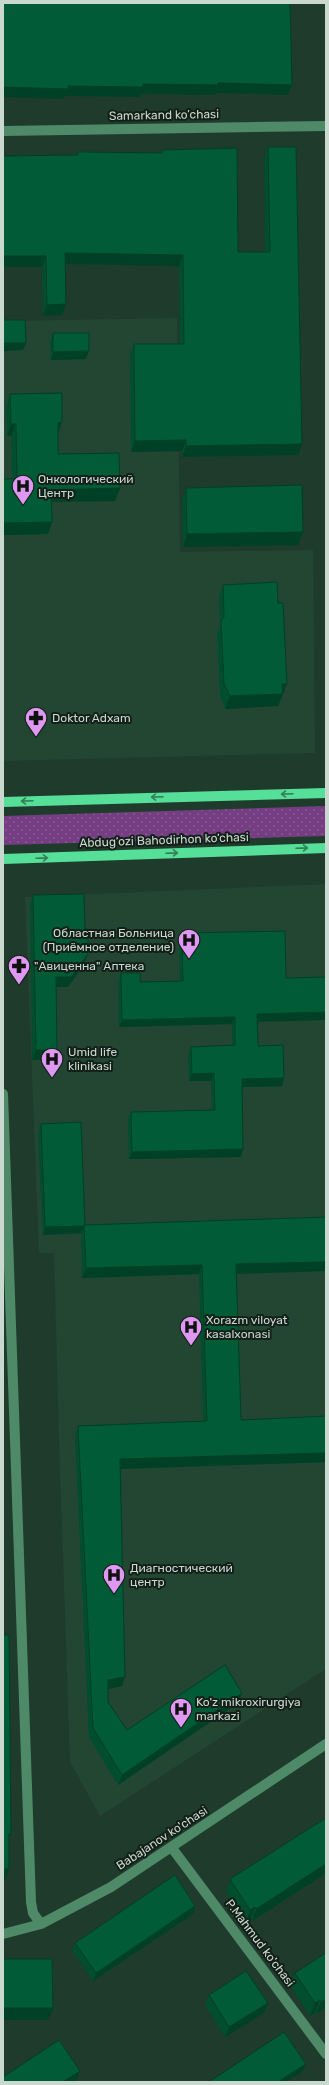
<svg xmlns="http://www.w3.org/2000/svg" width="329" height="2085" viewBox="0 0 329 2085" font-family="Rubik,sans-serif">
<defs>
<pattern id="grass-dots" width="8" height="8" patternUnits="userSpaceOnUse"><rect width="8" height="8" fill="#753e83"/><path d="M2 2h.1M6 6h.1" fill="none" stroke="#875994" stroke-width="1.8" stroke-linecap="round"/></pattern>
</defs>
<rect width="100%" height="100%" fill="#1f3b2b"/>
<path fill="#224632" d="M177 318 180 552 313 550 315 753 3 761V321Z
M326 884V1669L100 1816 70 1762 59 1440 54 1253H39L25 897Z"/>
<path fill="url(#grass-dots)" d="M326 806V836L3 845V816Z"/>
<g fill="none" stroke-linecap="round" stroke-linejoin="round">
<path stroke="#4e8a68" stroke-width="10" d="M3 131 326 126
M3 1094 31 1902 33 1913 41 1924
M172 1848 326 2054
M3 1934 41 1924 111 1887 326 1744"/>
<path stroke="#56df99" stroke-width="10" d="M3 802 326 793
M3 859 326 848"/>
</g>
<path fill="#004e2e" d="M268 147 302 444 298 455 182 457V451L131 452 130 355 134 344H180L179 266 65 264 66 304 62 315 43 316 42 267H3V156L77 155 78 152 161 153 162 150 238 252H265L264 158Z
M53 333 86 359 51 360 50 341Z
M10 394 58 435V454L120 488 115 501 52 502V522L48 534 3 535V479H12L11 436H7L6 406Z
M186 488 303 532 298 545 183 547 182 500Z
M223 585 282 696 278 706 225 709 220 696 217 633 220 625 219 597Z
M33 895 84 964 68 987H56L57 1050 53 1060H32L30 905Z
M182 933 258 1022V1046L284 1078 282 1086 242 1087 241 1157 129 1159 128 1120 131 1112 212 1110 211 1081H189L188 1054 191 1047 232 1045V1024L119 1027 118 981 121 973 140 982 180 981 179 941Z
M41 1124 85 1225 326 1271 237 1274 241 1420 326 1462 121 1469 122 1686 108 1689V1702L127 1730 238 1703 118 1785 89 1737 75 1435 78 1426 203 1421 199 1274 82 1278 81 1233 43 1235 38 1132Z
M326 1818V1873L252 1921 251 1919 246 1922 226 1892 230 1879Z
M195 1906 193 1914 93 1981 72 1950 75 1943Z
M326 1953V2008L316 2014 315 2013 310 2016 290 1985 295 1973Z
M209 1995 268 2003 264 2013 225 2037 205 2005Z"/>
<path fill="#004026" d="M218 83 292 85 288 95 216 93 215 95 141 94 140 97 65 96 64 99 3 97V87Z
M65 253 183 255 179 266 61 264Z
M3 256H46L42 267H3Z
M66 304 62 315 43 316 47 305Z
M3 343H26L23 350 3 351Z
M89 351 86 359 51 360 53 352Z
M62 422 58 434V423Z
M11 424H16L11 436H7Z
M186 440 182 451 131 452 135 441Z
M302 444 298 455 182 457 186 446Z
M120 488 115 501 47 502 51 490Z
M52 522 48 534 3 535V523Z
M303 532 298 545 183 547 187 534Z
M282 684H287L278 706 225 709 230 696Z
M88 954 84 964 68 987H52L56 977Z
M326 1012V1020L255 1022 257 1014Z
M235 1017 232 1024 119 1027 122 1020Z
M36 1050H57L53 1060H32Z
M214 1073 211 1081H189L192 1074Z
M284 1078 282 1086 240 1087 242 1079Z
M243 1149 241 1157 129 1159 132 1152Z
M84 1226 81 1233 43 1235 45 1227Z
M326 1262V1271L233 1274 236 1264Z
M202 1265 199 1274 82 1278 86 1268Z
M326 1453V1462L117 1469 120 1459Z
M125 1677 122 1686 104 1690 108 1680Z
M242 1693 238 1703 118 1785 122 1775Z
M326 1864V1873L252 1921 256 1909Z
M3 1869H9L5 1880H3Z
M195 1906 193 1914 93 1981 96 1973Z
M255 1907 251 1919 246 1922 250 1910Z
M326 1999V2008L316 2014 321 2002Z
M320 2000 315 2013 310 2016 315 2003Z
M268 2003 264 2013 225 2037 229 2027Z
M3 2008H53L48 2020H3Z
M306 2064 303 2071 286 2082H278Z
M80 2071 77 2079 72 2082H63Z"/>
<path fill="#005b36" stroke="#004026" d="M3 3H290L292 85 218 83V85L143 84V87L68 86V89L3 87Z
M268 147H296L302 444 186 446V440L135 441 134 344H184L183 255 65 253 66 304 47 305 46 256H3V156L78 155V152L162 153V150L237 148 238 252H270Z
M3 320H25L26 343H3Z
M53 333H89V351L53 352Z
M62 393V422L58 423V454L119 453 120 488 51 490 52 522 3 523V479H17L16 424H11L10 394Z
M302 485 303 532 187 534 186 488Z
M277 582 278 603H283L287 684H282L283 694 230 696 224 684 221 621 224 617 223 585Z
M84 894 85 929H88V954L71 977H56L57 1050H36L33 895Z
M285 931 286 978 326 977V1012L257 1014 258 1046 283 1045 284 1078 242 1079 243 1149 132 1152 131 1112 215 1110 214 1073 192 1074 191 1047 235 1045V1017L122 1020 121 973H140V982L183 981 182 933Z
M81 1122 85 1225H84V1226L45 1227 41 1124Z
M326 1217V1262L236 1264 241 1420 326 1416V1453L120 1459 125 1677 108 1680V1702L127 1730 225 1665 242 1693 122 1775 93 1728 78 1426 207 1421 202 1265 86 1268 84 1225Z
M3 1635H9L11 1834H9V1869H3Z
M326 1818V1864L256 1909 255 1907 250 1910 230 1879Z
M175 1875 195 1906 96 1973 75 1943Z
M326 1953V1999L321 2002 320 2000 315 2003 295 1973Z
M3 1959H52L53 2008H3Z
M246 1971 268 2003 229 2027 209 1995Z
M284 2032 306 2064 278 2082H209Z
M59 2040 80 2071 63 2082H3V2077Z"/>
<defs><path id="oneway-shaft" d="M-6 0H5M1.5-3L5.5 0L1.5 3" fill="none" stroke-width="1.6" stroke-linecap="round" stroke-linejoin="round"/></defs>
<g stroke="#347f58">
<use href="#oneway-shaft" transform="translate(287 794) rotate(178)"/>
<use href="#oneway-shaft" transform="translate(157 797) rotate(178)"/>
<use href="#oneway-shaft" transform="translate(27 801) rotate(178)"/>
<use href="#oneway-shaft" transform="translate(302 848) rotate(-2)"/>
<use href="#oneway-shaft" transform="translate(172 853) rotate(-2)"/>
<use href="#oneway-shaft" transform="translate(42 858) rotate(-2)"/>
</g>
<defs>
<g id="hospital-pin" transform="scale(1.15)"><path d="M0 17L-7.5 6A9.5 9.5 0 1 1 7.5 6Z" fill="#df98f1" stroke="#131f18"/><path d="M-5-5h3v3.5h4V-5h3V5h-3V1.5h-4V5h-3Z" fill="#111"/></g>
<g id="pharmacy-pin" transform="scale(1.15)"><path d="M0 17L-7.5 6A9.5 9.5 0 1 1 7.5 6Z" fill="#df98f1" stroke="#131f18"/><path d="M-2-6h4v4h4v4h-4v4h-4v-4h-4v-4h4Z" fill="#111"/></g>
</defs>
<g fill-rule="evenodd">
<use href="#hospital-pin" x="23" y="486"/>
<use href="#pharmacy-pin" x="36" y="718"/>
<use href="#hospital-pin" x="189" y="940"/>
<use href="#pharmacy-pin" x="19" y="966"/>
<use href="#hospital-pin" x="52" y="1059"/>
<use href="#hospital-pin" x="191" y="1327"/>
<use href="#hospital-pin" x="114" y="1575"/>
<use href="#hospital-pin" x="181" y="1709"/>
</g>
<g text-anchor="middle" stroke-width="4" stroke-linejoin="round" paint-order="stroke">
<g font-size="12" fill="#c9d9cf" stroke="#131f18">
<text transform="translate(164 115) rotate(-1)" y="4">Samarkand ko’chasi</text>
<text transform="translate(164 840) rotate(-2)" y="4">Abdug’ozi Bahodirhon ko’chasi</text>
<text transform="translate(162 1838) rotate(-33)" y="4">Babajanov ko'chasi</text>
<text transform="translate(260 1943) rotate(53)" y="4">P.Mahmud ko'chasi</text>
</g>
<g font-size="12" fill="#c9d9cf" stroke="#131f18" text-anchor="start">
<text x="38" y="483">Онкологический<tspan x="38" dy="14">Центр</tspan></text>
<text x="52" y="722">Doktor Adxam</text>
<text x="174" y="937" text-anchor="end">Областная Больница<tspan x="174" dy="14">(Приёмное отделение)</tspan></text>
<text x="34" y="970">"Авиценна" Аптека</text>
<text x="68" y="1056">Umid life<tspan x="68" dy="14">klinikasi</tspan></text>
<text x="206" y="1324">Xorazm viloyat<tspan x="206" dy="14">kasalxonasi</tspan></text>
<text x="130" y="1572">Диагностический<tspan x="130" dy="14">центр</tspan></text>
<text x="196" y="1706">Ko'z mikroxirurgiya<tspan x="196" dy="14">markazi</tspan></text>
</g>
</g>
<rect width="329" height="2085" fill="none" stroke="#c9d9cf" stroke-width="8"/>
</svg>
